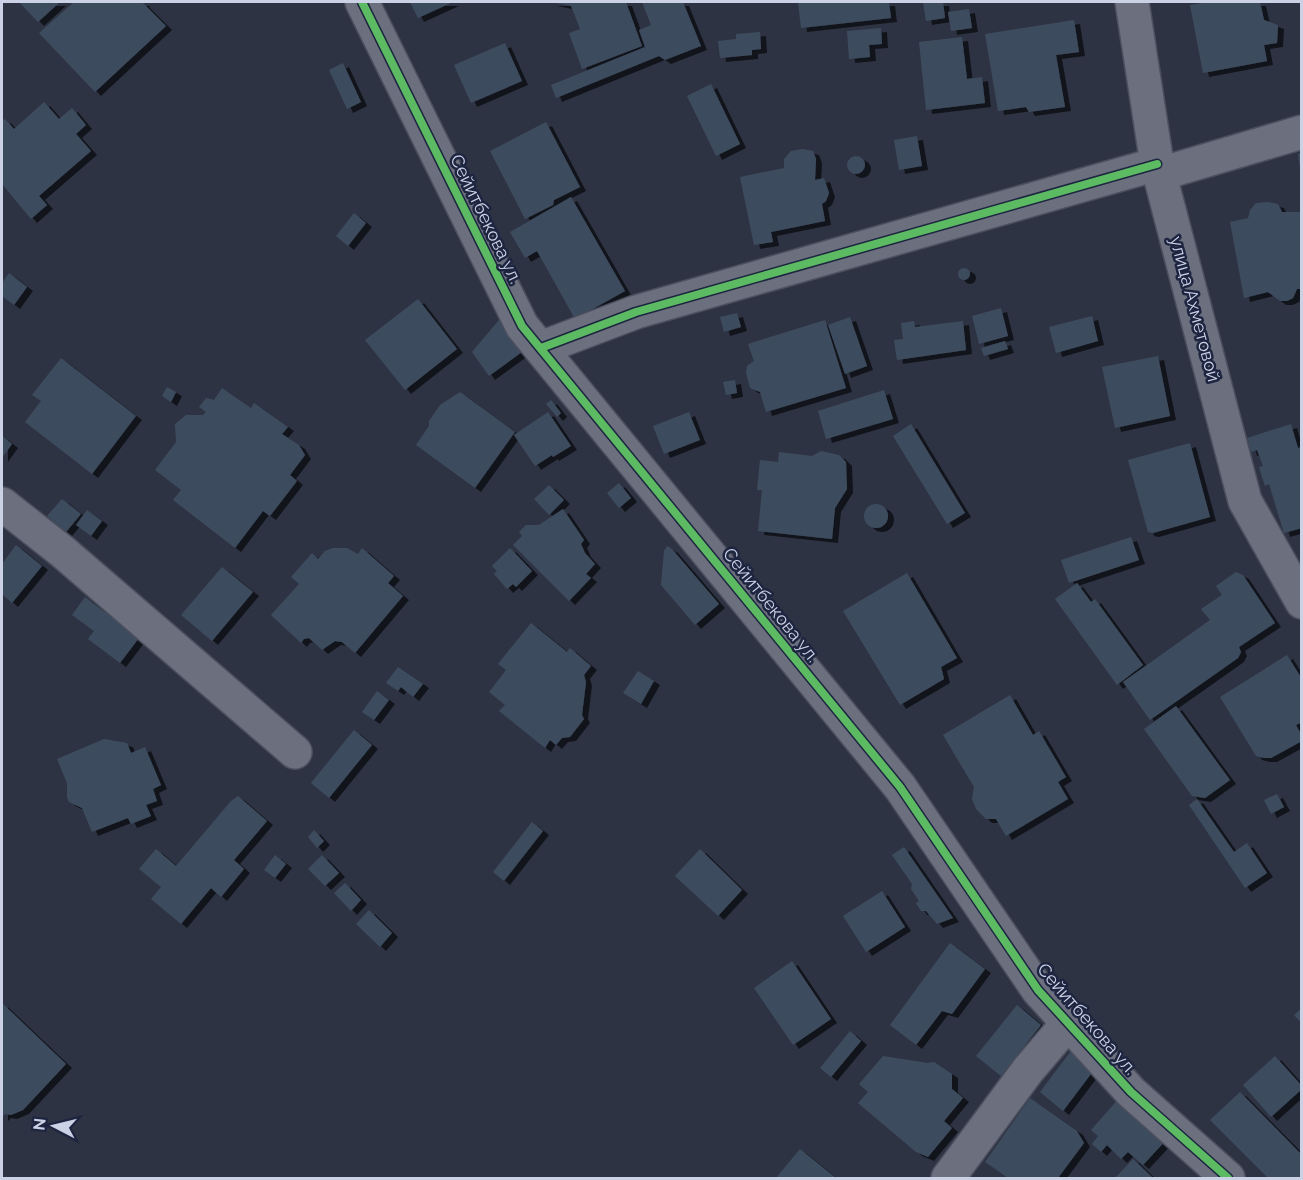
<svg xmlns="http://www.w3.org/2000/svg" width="1303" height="1180" viewBox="0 0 1303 1180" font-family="Raleway,sans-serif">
<defs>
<filter id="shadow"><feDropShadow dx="6" dy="4" stdDeviation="0" flood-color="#0009"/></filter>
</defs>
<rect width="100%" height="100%" fill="#2e3343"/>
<path fill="#3e4c5e" filter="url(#shadow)" d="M19 2H60L38 22Z
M74 2H145L143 3 166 26 95 92 39 33Z
M410 2H453L418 18Z
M551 2H626L642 46 582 69 569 33 580 29 571 6Z
M642 2H683L701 46 665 60 659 56 556 98 551 85 645 47 639 30 651 25Z
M798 2H889L891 18 801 28Z
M923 2H943L945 18 926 21Z
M1208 2H1260L1264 20 1278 25 1277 43 1264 45 1267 61 1203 73 1190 5Z
M969 9 972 28 951 31 948 12Z
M1074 20 1079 52 1056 55 1065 107 1029 112 1026 107 998 111 985 34Z
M881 28 882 44 869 45 870 57 849 59 847 31Z
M760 32 761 49 752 50V55L720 58 718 41 736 39V34Z
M962 37 967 79 982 77 985 103 926 110 919 42Z
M505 43 522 81 471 103 454 65Z
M343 63 361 102 347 109 329 70Z
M711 84 740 144 716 156 687 96Z
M44 102 59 119 72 108 86 125 76 134 91 151 39 196 47 205 31 219 2 184V121L5 119 14 129Z
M546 122 580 187 554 200 553 205 525 219 490 151Z
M917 136 922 166 899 170 894 140Z
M803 149 813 151 816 159 815 180 824 178 829 193 826 201 822 204 825 221 771 232 773 242 754 245 740 177 784 168V159L791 151Z
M1302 153V168H1300L1298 154Z
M847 165a9 9 0 1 1 18 0a9 9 0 1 1-18 0Z
M571 197 625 291 575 319 537 251 525 258 510 232Z
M1268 202 1278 204 1282 212H1302V289H1297L1293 298 1287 301H1280L1268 292 1244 298 1230 222 1248 218 1250 210 1256 203Z
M354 213 366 223 348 246 336 236Z
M958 274a6 6 0 1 1 12 0a6 6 0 1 1-12 0Z
M9 273 27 287 14 305 2 296V283Z
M418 299 457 349 405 390 365 340Z
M1001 308 1008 336 979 344 972 316Z
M737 313 741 327 724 332 720 317Z
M1092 316 1098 341 1056 353 1049 327Z
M850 317 867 366 845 374 828 325Z
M499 320 522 352 489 376 472 352Z
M825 320 846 388 766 412 760 392 750 388 746 373 747 366 754 361 748 344Z
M914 321 915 327 963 321 966 350 897 360 894 340 903 339 901 323Z
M1005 341 1008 349 984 356 981 348Z
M1158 356 1170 416 1115 428 1102 367Z
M61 358 136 416 92 474 25 422 41 401 32 395Z
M735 380 737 393 726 395 723 382Z
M167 387 176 392 171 402 162 396Z
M222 388 251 408 254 403 288 427 282 434 299 445 305 455 290 475 297 481 270 516 263 511 235 548 173 500 181 490 155 470 176 442 175 424 186 415H203L206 412 199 407 206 398 214 400Z
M884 390 893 419 826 439 818 411Z
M460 392 515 432 475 488 416 445 429 426V421L440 405Z
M551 400 561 413 557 417 546 404Z
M548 412 571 446 553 457 552 455 535 466 514 435Z
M689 412 700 440 664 454 653 426Z
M911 424 965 513 947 524 893 436Z
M1291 424 1298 448 1302 447V528L1284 533 1269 484 1265 486 1259 467 1263 466 1257 450 1251 452 1247 438Z
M2 436 12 444 2 458Z
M1190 443 1210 517 1153 533 1148 532 1128 460Z
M821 451 839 455 846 462 847 489 835 508 832 539 758 531 762 490H757L760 460 778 462 779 452 812 456Z
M619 483 631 498 619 508 607 493Z
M549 485 564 500 549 515 534 499Z
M62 499 81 514 66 532 47 516Z
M864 516a12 12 0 1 1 24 0a12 12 0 1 1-24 0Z
M563 509 584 540 581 544 585 553 595 564 586 574 591 578 569 601 513 545 522 536 519 532 526 525H539Z
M87 510 102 521 91 536 76 525Z
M1131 537 1139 560 1069 583 1061 560Z
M16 545 42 566 12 603 2 594V564Z
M667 546 672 549 719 604 695 625 661 585 664 551Z
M333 548H347L358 554 362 548 394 576 388 583 403 596 355 653 342 642 335 641 322 650 309 638 304 639 301 643 271 615 299 584 291 577 312 553 318 559 325 551Z
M510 548 532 571 516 587 513 584 507 589 494 574 497 571 492 566Z
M222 567 253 592 212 641 181 615Z
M1236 572 1243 575 1275 623 1239 647 1241 652 1238 658 1150 720 1123 682 1210 620 1201 609 1222 595 1216 586Z
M907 573 957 658 941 667 944 679 900 705 843 611Z
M1077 583 1091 602 1095 599 1143 665 1117 685 1055 599Z
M85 597 139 638 120 663 88 639 94 631 72 615Z
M531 623 567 652 570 648 591 666 584 675 586 682 582 715 584 719 570 737 562 738 556 745 550 740 545 748 499 711 505 705 489 692 506 670 498 664Z
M1287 655 1302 679V722L1296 725 1302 736V741L1271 758H1264L1256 756 1220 697Z
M398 667 423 684 413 697 401 687 398 691 386 683Z
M638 671 654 681 641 704 623 693Z
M377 691 389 700 374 720 362 712Z
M1010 695 1033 735 1039 731 1066 777 1058 782 1068 799 1006 836 996 819H986L976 809 972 799 974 787 943 735Z
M1176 706 1230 780 1205 798 1192 796 1144 729Z
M354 730 372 745 329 798 311 783Z
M104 739 127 743 131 753 145 747 161 785 153 789 157 801 146 805 151 816 131 824 128 818 92 832 82 808 69 802 67 797V783L57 759Z
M1277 794 1284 807 1271 814 1264 800Z
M238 796 267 821 234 860 244 869 221 897 211 888 181 924 151 899 161 887 139 869 156 849 176 866 231 801Z
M1197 799 1234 852 1247 843 1267 873 1245 888 1189 805Z
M532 822 543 831 504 881 493 872Z
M314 830 324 841 317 848 308 837Z
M904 847 953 918 937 924 926 911H921L916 903 919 901 911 889 912 884 892 855Z
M700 849 742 890 718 916 675 876Z
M275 855 286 864 275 878 264 870Z
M322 855 339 873 325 886 308 869Z
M345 883 361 900 351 911 334 893Z
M882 891 905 927 866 952 843 916Z
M369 910 392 933 380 947 356 924Z
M950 943 985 969 952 1014 942 1011 916 1045 890 1025Z
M792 961 831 1019 793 1045 754 988Z
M2 1003 66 1064 23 1110 11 1115 5 1114 2 1117Z
M1017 1005 1041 1025 1001 1076 976 1056Z
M1302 1008V1024L1294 1015Z
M850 1031 861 1041 831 1077 820 1068Z
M1071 1051 1094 1070 1063 1111 1040 1092Z
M883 1056 928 1063 934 1062 952 1074V1089L963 1098 944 1121 952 1128 928 1157 916 1152 858 1103 868 1092 859 1084Z
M1275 1056 1302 1086V1089L1271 1117 1243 1085Z
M1240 1092 1302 1155V1178H1268L1210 1120Z
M1120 1097 1167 1139 1143 1165 1128 1152 1121 1159 1107 1145 1101 1152 1092 1144 1098 1136 1091 1130Z
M1030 1098 1077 1131 1084 1143 1058 1178H1008L985 1162Z
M800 1149 836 1178H776Z
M1133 1159 1153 1178H1115Z"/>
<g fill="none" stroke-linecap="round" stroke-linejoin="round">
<g stroke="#4c4f5e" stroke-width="36">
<path id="street" d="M362 2 522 326 900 787 1038 990 1131 1092 1228 1178
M1132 2 1157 164 1245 501 1302 602
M1160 174 1302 132
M541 348 636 312 1157 164
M2 504 63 552 295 752
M948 1178 1028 1070 1068 1023"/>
</g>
<use href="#street" stroke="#6c707e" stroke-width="33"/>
<g stroke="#1d2540" stroke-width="11">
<path id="cycleway" d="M362 2 522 326 900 787 1038 990 1131 1092 1228 1178
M541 348 636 312 1157 164"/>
</g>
<use href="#cycleway" stroke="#5cba63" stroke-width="8"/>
</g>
<g text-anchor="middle" stroke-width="5" stroke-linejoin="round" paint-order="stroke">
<g font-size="18" fill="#ccd2e5" stroke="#1d2540">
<text transform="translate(486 219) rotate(64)" y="6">Сейитбекова ул.</text>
<text transform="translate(1195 309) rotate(75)" y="6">улица Ахметовой</text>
<text transform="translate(771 605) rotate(51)" y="6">Сейитбекова ул.</text>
<text transform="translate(1087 1019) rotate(49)" y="6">Сейитбекова ул.</text>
</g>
</g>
<rect width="1303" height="1180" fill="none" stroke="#ccd2e5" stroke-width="6"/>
<g transform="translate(54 1126) rotate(277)" stroke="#1d2540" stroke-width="4.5" paint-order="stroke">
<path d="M0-4.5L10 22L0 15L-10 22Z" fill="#ccd2e5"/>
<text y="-9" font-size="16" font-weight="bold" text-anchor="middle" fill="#ccd2e5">N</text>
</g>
</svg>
